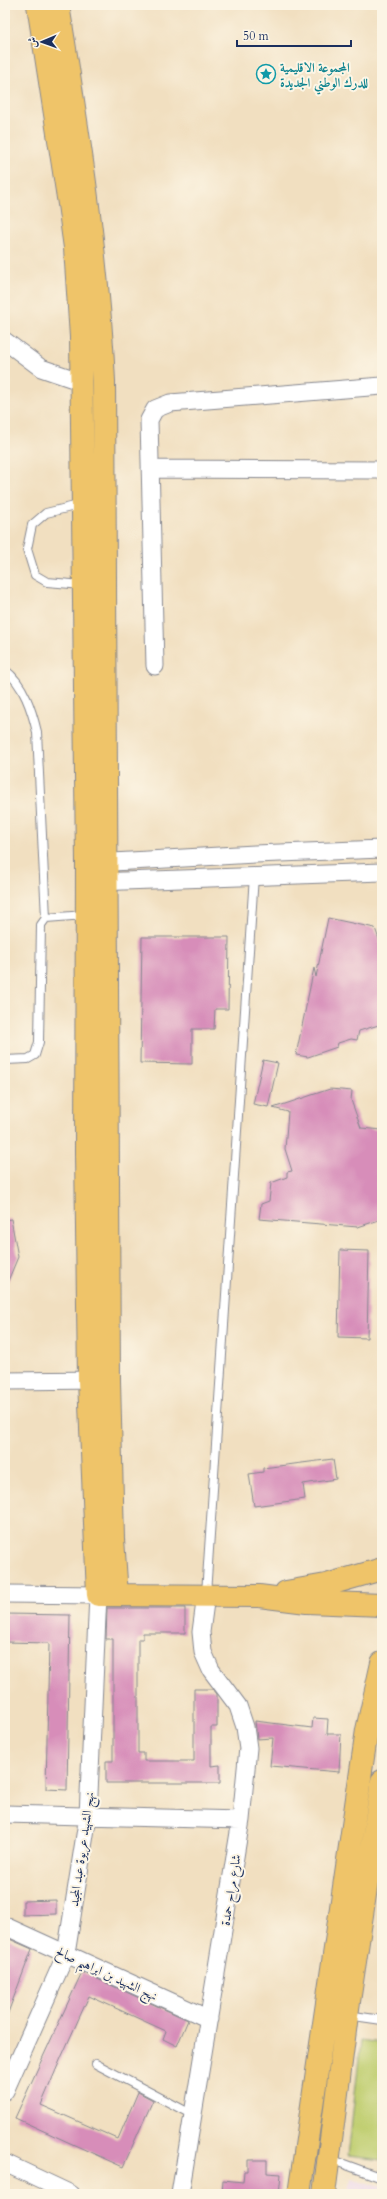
<svg xmlns="http://www.w3.org/2000/svg" width="387" height="2199" viewBox="0 0 387 2199" font-family="Cardo,Amiri,serif">
<rect width="100%" height="100%" fill="#fcf5e5"/>
<filter id="ink" filterUnits="userSpaceOnUse"><feTurbulence type="fractalNoise" baseFrequency=".025" numOctaves="2"/><feDisplacementMap in="SourceGraphic" scale="8" xChannelSelector="R" yChannelSelector="G"/><feConvolveMatrix kernelMatrix="1 2 1 2 8 2 1 2 1" color-interpolation-filters="sRGB"/></filter>
<filter id="wash" filterUnits="userSpaceOnUse"><feTurbulence type="fractalNoise" baseFrequency=".012" numOctaves="4" result="noise"/><feDisplacementMap in="SourceGraphic" scale="16" xChannelSelector="R" yChannelSelector="G"/><feGaussianBlur stdDeviation="0.9" result="paint"/><feColorMatrix in="noise" values="0 0 0 0 0 0 0 0 0 0 0 0 0 0 0 0 0 1.4 0 .05"/><feComposite in="paint" operator="in"/></filter>
<g filter="url(#wash)">
<rect width="100%" height="100%" fill="#f1dfc0"/>
<path fill="#e9d2ed" d="M351 2178 382 2187V2194H349Z"/>
<path fill="#c1cf72" stroke="#6e7f68" d="M361 2040 382 2043V2160L348 2156Z"/>
<g id="blocks">
<path fill="#d78db9" d="M328 918 375 928 382 948V1024L359 1031 357 1040 351 1039 338 1043 337 1047 308 1057 296 1055 314 968 316 977Z
M142 937H229L228 1009H215L214 1029H192V1064L140 1063Z
M263 1060 278 1063 268 1107 253 1104Z
M330 1089 352 1091 351 1100 361 1128 382 1130V1219L358 1227 259 1219 261 1204 269 1201 271 1183 287 1177V1172L292 1171 285 1149 288 1112 273 1108Z
M11 1219 18 1257 5 1288V1220Z
M340 1250 369 1251 367 1338 338 1337Z
M333 1459 336 1479 303 1484 305 1499 254 1506 249 1474 263 1472V1468Z
M107 1608H185V1633H143V1639H138V1753H144V1761H194V1689H213L217 1694V1727H211V1766L220 1765V1783H106V1761H113V1639H106Z
M5 1614 70 1615 67 1790 46 1789 49 1643 5 1642Z
M313 1718 328 1719 327 1734H341L339 1772 270 1766 273 1738 257 1739 255 1721 312 1728Z
M56 1900V1914L23 1915V1901Z
M5 1937 32 1949 6 2018H5Z
M82 1972 188 2020 177 2046 163 2039 166 2031 89 1996 61 2058 41 2105 118 2139 138 2092 153 2100 123 2167 15 2118Z
M248 2160H267V2173L281 2174 279 2194H222L223 2180 243 2182 244 2171H248Z"/>
</g>
</g>
<g filter="url(#ink)">
<use href="#blocks" fill-opacity="0" stroke="#86878f" stroke-width="1"/>
<g fill="none" stroke-linecap="round" stroke-linejoin="round">
<g stroke="#86878f" stroke-width="10">
<path id="lane" d="M83 504 46 513 32 525 27 549 35 575 47 582 83 585
M5 670C24 684 32 711 37 732L46 918
M5 1060 28 1059 35 1055 39 1042 41 925 46 918 85 915
M206 1594 254 876
M347 2015 382 2020
M96 2064 193 2115
M330 2159 382 2178"/>
</g>
<g stroke="#86878f" stroke-width="19">
<path id="street" d="M5 341 41 368 82 382
M150 469 382 470
M155 666 149 420 155 409 170 403 382 386
M95 863 255 854 382 849
M95 882 382 872
M5 1381 101 1380
M5 1594 98 1595 88 1816 66 1954 5 2091
M5 1814 241 1820
M5 1926 209 2019
M5 2163 71 2194
M180 2194 241 1820 248 1748 245 1727 238 1706 211 1670 203 1652 201 1632 206 1595"/>
</g>
<g stroke="#86878f" stroke-width="24">
<path id="primary" d="M38 5 69 204 75 248 81 337 87 863 86 1152 89 1380 98 1595 259 1596 307 1602 382 1605
M58 5C78 130 98 254 104 381L109 1380 113 1539 117 1595
M286 1592 326 1585 382 1569
M299 2194 367 1730 382 1663
M324 2194 347 2015 382 1781"/>
</g>
<use href="#lane" stroke="#fff" stroke-width="8"/>
<use href="#street" stroke="#fff" stroke-width="17"/>
<use href="#primary" stroke="#efc469" stroke-width="22"/>
</g>
</g>
<defs>
<g id="sight-ring" transform="scale(1)"><circle r="9.5" fill="#fcf5e5" stroke="#0f9aa8" stroke-width="1.5"/><path d="M0-6L1.8-2.2L6-1.7L2.9 1.2L3.7 5.4L0 3.3L-3.7 5.4L-2.9 1.2L-6-1.7L-1.8-2.2Z" fill="#0f9aa8"/></g>
</defs>
<g fill-rule="evenodd">
<use href="#sight-ring" x="266" y="74"/>
</g>
<g text-anchor="middle" stroke-width="4" stroke-linejoin="round" paint-order="stroke">
<g font-size="13" font-weight="bold" fill="#0d838f" stroke="#fcf5e5" text-anchor="start">
<text x="280" y="72">المجموعة الاقليمية<tspan x="280" dy="15">للدرك الوطني الجديدة</tspan></text>
</g>
<g font-size="13" fill="#1b2f5e" stroke="#fcf5e5">
<text transform="translate(81 1849) rotate(-82)" y="5">نهج الشهيد عريوة عبد المجيد</text>
<text transform="translate(230 1890) rotate(-81)" y="5">شارع مراح حمدة</text>
<text transform="translate(107 1973) rotate(25)" y="5">نهج الشهيد بن ابراهيم صالح</text>
</g>
</g>
<rect width="387" height="2199" fill="none" stroke="#fcf5e5" stroke-width="20"/>
<g transform="translate(42 42) rotate(268)" stroke="#fcf5e5" stroke-width="3" paint-order="stroke">
<path d="M0-3L7 15L0 10L-7 15Z" fill="#1b2f5e"/>
<text y="-6" font-size="11" font-weight="bold" text-anchor="middle" fill="#1b2f5e">ش</text>
</g>
<path d="M237 40v6h114v-6" fill="none" stroke="#1b2f5e" stroke-width="2"/>
<text x="243" y="40" font-size="12" fill="#1b2f5e" stroke="#fcf5e5" stroke-width="3" paint-order="stroke">50 m</text>
</svg>
